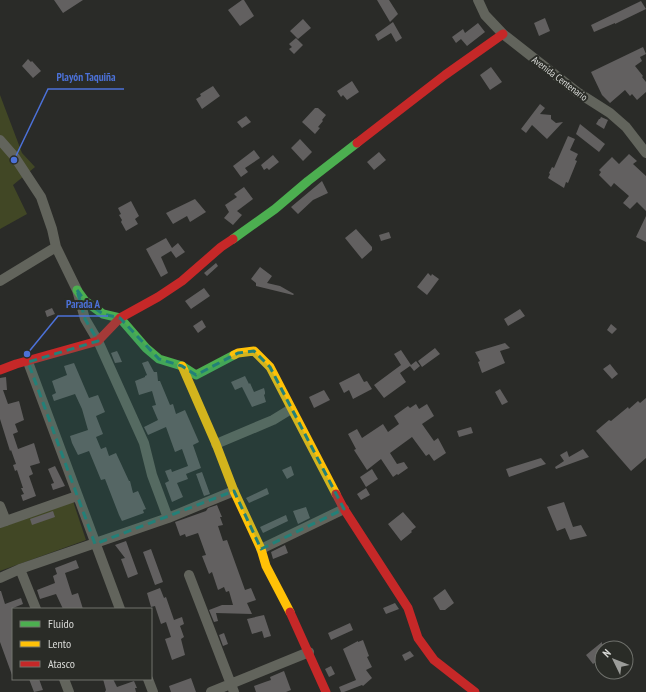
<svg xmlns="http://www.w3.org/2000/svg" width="646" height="692" viewBox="0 0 646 692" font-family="'PT Sans Narrow',sans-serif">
<rect width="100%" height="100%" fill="#2a2b28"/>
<path fill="#414725" d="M0 95 22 153 35 167 13 185 27 214 0 229Z
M73 501 86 540 0 571V528Z"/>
<path fill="#626060" d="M54 0H83L63 13Z
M242 0H244L254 16 240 26 228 10Z
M377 0H389L398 14 390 22Z
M641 1 646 9 615 24V23L594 32 591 25Z
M545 18 550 31 539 36 534 23Z
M303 19 311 28 298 39 290 31Z
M393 22 402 38 396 42 391 33 378 41 375 35Z
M478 23 485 32 467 46 461 39 456 43 452 37 463 29 465 33Z
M296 38 303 45 294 54 289 49 292 47 289 44Z
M643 47 646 54 640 57 642 61 635 66 643 76 642 77 646 82V92L637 100 632 94 630 96 625 90 610 103 602 95 591 72Z
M28 59 31 62 32 61 41 71 33 78 22 66Z
M491 67 502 82 490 90 480 75Z
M352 81 359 92 347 100 343 95 341 97 337 91Z
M213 86 220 96 202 109 196 99 201 96 200 94Z
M540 104 545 108 540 114 551 115V119L556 123 563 122 547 139 532 125 526 133 521 129Z
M315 108H318L326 115 322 120 323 121 318 127 320 128 315 134 302 122Z
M246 116 251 122 242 128 237 122Z
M601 117 608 120 604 129 596 124 599 119H600Z
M580 124 605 144 599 152 576 134Z
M568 136 575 139 570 150 578 154 575 160 577 161 568 183 566 182 564 188 548 178 550 174 549 173 552 167 554 168Z
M300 139 312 152 303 161 291 148Z
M254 150 260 158 245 168 248 172 241 177 233 166Z
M379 152 386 160 374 170 367 162Z
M629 154 637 161 633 164 646 176V211L637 202 630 209 623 203 629 196 614 183 611 187 599 175 601 172 599 170 612 157 619 164Z
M273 155 279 162 269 170 267 168 264 170 261 165Z
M322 181 328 193 313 200 298 214 291 207Z
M244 187 253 199 237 211 242 215 233 225 224 218 229 212 225 205 237 197 234 194Z
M195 199 206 212 190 222 187 216 173 224 166 213Z
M131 201 139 216 135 219 138 224 126 231 121 222 122 220 119 215 121 214 118 208Z
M646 216V242L636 237Z
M356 229 372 247V250L362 259 345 238Z
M389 232 391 238 381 241 379 235Z
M166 238 172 248 178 243 185 252 176 258 171 251 161 257 168 273 161 277 146 249Z
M216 263 218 266 207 276 204 273Z
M260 267 272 276 267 283 280 286 294 294 293 295 256 286V283L251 279Z
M428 273 431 276 432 274 439 279 427 295 417 287Z
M204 288 210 296 191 309 185 301Z
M52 308 55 314 47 317 45 311Z
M520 309 525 316 508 326 504 319Z
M202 320 206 327 198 333 193 326Z
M611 324 617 329 612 334 607 330Z
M505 343 510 348 500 351 505 363 482 373 478 362 480 361 475 352Z
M435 348 440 354 422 367 418 361Z
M401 350 411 365 416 361 420 366 414 371 410 366 400 373 406 382 384 398 374 385 401 365 394 354Z
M117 351 119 355 122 362 115 363 111 353Z
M148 361 154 372H157L158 381H160L170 405 173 404 176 414 185 410 199 442 193 445 201 468 186 474 188 479 177 483 183 497 172 502 165 483 169 481 165 471 171 469 172 472 188 466 182 449 175 452 166 427 148 435 144 427 158 420 152 406 156 405 152 391 139 395 135 381 145 377V376L147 375 142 363Z
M74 363 89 398 98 395 105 412 96 416 103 434 96 437 101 449 106 447 109 456 116 453 129 481H130L133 493 138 491 146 509 143 510 144 513 122 521 119 515 105 479 101 480 89 451 78 455 72 443 70 436 88 430 82 409 75 394 54 401 52 395 56 393 52 381 67 375 64 366Z
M610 364 618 374 612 379 603 369Z
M359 373 364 382 367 381 372 389 353 399 349 390 344 393 339 383Z
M245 376 249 384 250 383 254 392 264 388 265 392V394L264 395 266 402 252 407 242 387 235 390 231 382Z
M6 377 7 390H3L8 404 19 401 24 420 15 424 18 432 13 434 18 449 34 443 40 463 30 466 33 474 29 476 36 496 23 501 21 495 24 494 21 488H23L17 470 15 471 13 465 16 464 11 450 10 451 0 419V378Z
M500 389 508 402 502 405 495 392Z
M324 390 330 400 314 408 309 397Z
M646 398V458L631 471 596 431 609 420 611 421 628 407 629 409 638 401 640 403Z
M416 404 419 409 427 404 434 416 422 424 434 441 438 438 446 453 434 461 429 454 426 456 412 437 390 453 397 464 404 462 408 468 398 475 397 474 393 477 381 459 367 470 354 450 356 449 348 434 357 429 362 438 383 424 388 432 399 424 394 416 408 406 410 408Z
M471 427 473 433 459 437 457 431Z
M583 449 589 457 556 469 555 467 564 461 560 455 567 451 569 457Z
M541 458 546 464 509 477 506 469Z
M55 466 65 486 53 490 51 484 54 483 48 469Z
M291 466 294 475 287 479 282 470Z
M372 469 378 479 366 487 360 477Z
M202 472 210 494 204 496 196 474Z
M267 488 269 494 249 503 246 498Z
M366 488 370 495 361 500 357 494Z
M564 502 573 527 581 525 587 536 570 540 565 528 557 531 547 507Z
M217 505 222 517H220L223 525 218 526 223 541 227 540 245 590 251 588 256 600 247 603 252 614 216 613 218 621 214 622 209 610 222 605H233L229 591 226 592 224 587 218 590 212 572 209 574 202 556 206 555 198 533 186 537 185 534 180 536 175 522 206 511 208 508Z
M306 507 310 518 298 524 293 511Z
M53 511 55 517 32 525 30 519Z
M403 512 416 527 411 531 412 532 401 541 388 524Z
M286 515 288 521 263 533 260 527Z
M126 541 138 574 128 578 121 559 125 558 115 545Z
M285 545 288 553 273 559 271 552Z
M151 549 163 582 155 585 143 552Z
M76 560 79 568 65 573 72 595 78 593 83 609H63L56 594 40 599 37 590 55 583 53 576 57 574 55 568Z
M160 588 164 598 166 597 174 620 182 617 184 624 180 626 184 637 181 639 185 655 172 660 165 639 171 637 166 622 161 624 155 606 151 607 147 593Z
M445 589 454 603 445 610H440L433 598Z
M0 591H1L5 604 21 598 23 604 13 608 12 675 0 642Z
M395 603 399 609 386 614 383 608Z
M264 615 271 636 264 638 262 631 252 634 247 619Z
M350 623 353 630 331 640 328 633Z
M224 633 228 644 223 646 219 635Z
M363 640 369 656 367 657 372 667 366 670 372 678 363 686 362 685 344 692H341L339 687 356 680 343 649 358 641V642Z
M602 642V670L596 662 593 664 586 655Z
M410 651 414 656 405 661 402 655Z
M331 666 335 674 329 677 325 669Z
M284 671 291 690 286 692H256L254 686 265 682 271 680 270 677Z
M191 678 196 692H171L169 686Z
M29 679H39L43 690 34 692Z
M103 679H113L117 687 134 681 137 688H135L136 692H105L106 690Z"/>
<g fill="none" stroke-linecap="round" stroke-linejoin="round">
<path stroke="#62645c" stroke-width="10" d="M478 0 485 15 503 34 577 92 610 113 626 127 646 153
M0 140 14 156 41 197 52 229 56 247 77 290 85 319 98 341 144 443 152 475 168 518
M0 281 56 247
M28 362 120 609
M216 444 273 420 291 409
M0 506 6 521
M0 523 77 496
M261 549 344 509
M20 569 36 609
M189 575 234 692
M0 578 20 569 168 518 234 491
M64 679 69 692
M148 679 153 692
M211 692 309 652"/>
<path stroke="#4caf50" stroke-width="9" d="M233 239 275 209 308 181 357 143
M77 290 85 301 103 314 120 318 146 348 159 359 182 366 196 375 234 355"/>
<path stroke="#ffc107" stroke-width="9" d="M234 355 238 353 254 351 270 367 336 494
M182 366 216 444 234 491 261 549 266 566 290 612"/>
<path stroke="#c62828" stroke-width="9" d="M357 143 445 75 503 34
M0 370 16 364 98 341 120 318 158 297 182 281 221 247 233 239
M336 494 344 509 408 608 418 638 434 660 475 692
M290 612 326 692"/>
</g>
<path fill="#238078" fill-opacity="0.2" stroke="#238078" stroke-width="3" stroke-dasharray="8 5" stroke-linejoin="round" d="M77 290 85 301 103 314 120 318 159 359 182 366 196 375 238 353 254 351 270 367 344 509 261 549 234 491 95 544 28 362 98 341 85 319Z"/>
<g text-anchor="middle" stroke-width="4" stroke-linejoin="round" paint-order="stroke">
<g font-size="10" fill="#d9dad7" stroke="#2a2c27">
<text transform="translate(560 78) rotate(37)" y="4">Avenida Centenario</text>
</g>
</g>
<path fill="none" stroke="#4c71d8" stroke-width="1.5" d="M14 160L48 89H124M27 354L58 316H108"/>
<g fill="#4c71d8" stroke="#2a2c27" stroke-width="1.5">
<circle cx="14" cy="160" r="4"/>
<circle cx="27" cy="354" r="4"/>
</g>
<g font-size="11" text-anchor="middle" font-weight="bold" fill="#4c71d8" stroke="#2a2c27" stroke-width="4" stroke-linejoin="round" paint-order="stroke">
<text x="86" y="81">Playón Taquiña</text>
<text x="83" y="308">Parada A</text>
</g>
<rect x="12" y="608" width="140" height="72" fill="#2a2c27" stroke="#70726d"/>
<rect x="20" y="621" width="20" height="6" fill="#4caf50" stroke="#70726d"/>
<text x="48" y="628" font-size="12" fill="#d9dad7">Fluido</text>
<rect x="20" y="641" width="20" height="6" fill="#ffc107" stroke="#70726d"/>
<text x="48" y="648" font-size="12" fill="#d9dad7">Lento</text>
<rect x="20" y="661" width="20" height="6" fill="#c62828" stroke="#70726d"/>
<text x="48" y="668" font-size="12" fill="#d9dad7">Atasco</text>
<g transform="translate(614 660) rotate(313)"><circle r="19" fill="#2a2c27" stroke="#70726d"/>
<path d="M0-3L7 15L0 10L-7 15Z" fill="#9c9d9a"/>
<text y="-6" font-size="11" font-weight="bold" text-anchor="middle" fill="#d9dad7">N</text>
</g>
</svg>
